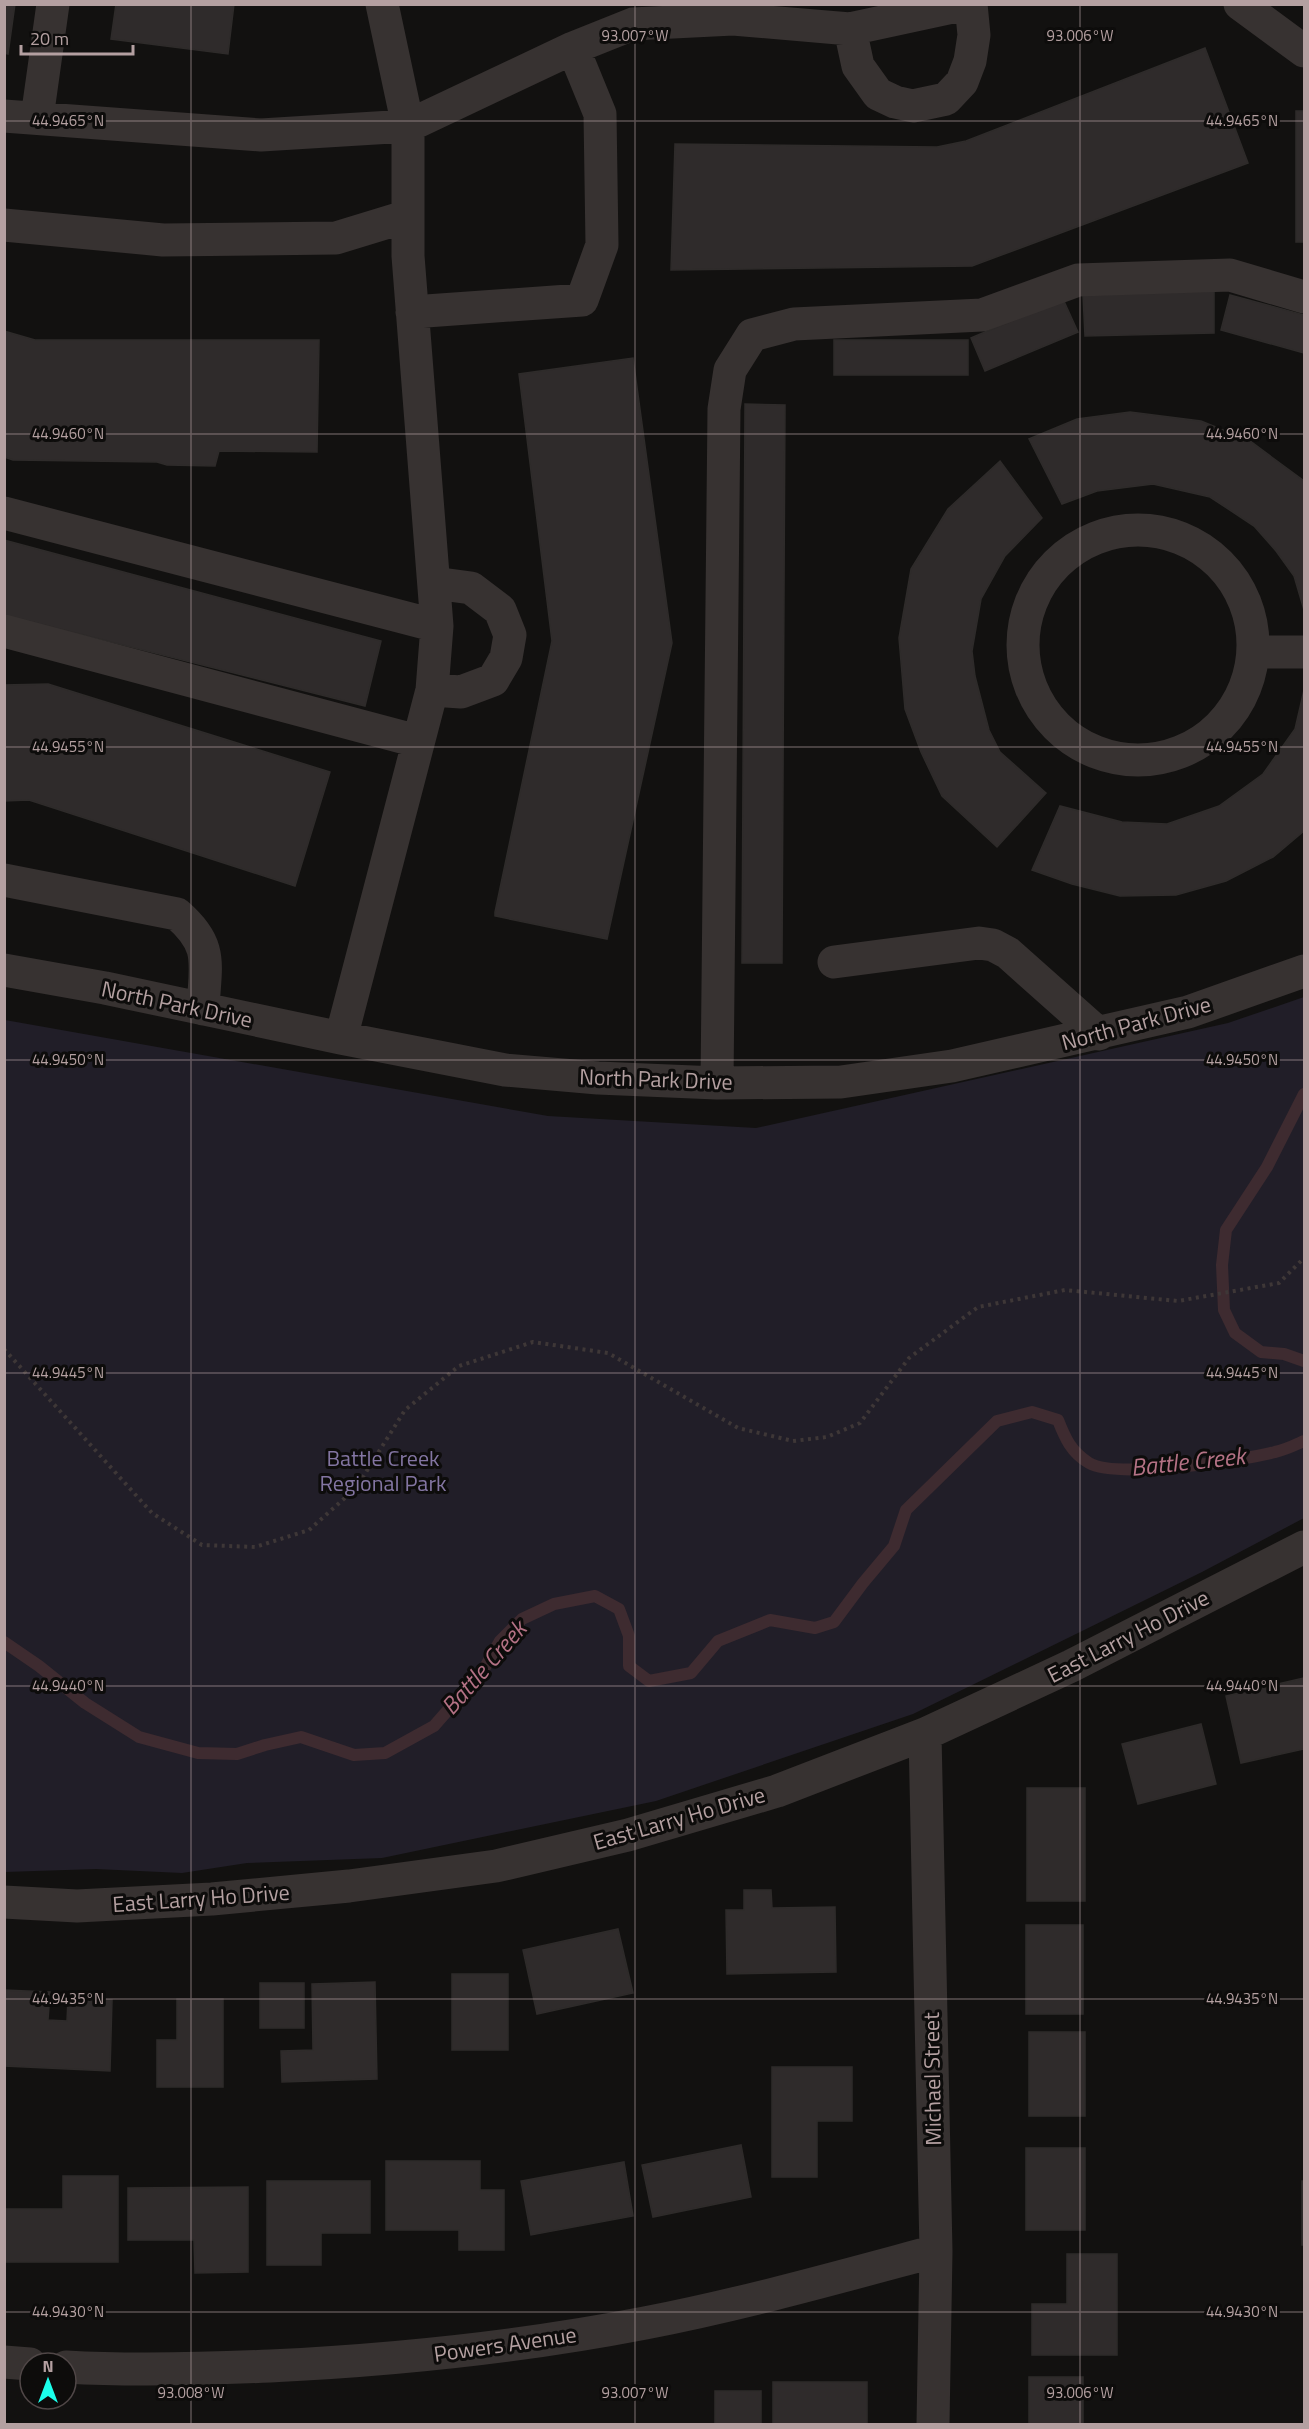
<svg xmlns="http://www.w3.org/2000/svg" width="1309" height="2429" viewBox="0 0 1309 2429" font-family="'Titillium Web',sans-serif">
<rect width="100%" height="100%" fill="#121110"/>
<path fill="#211e28" d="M1304 997V1518L1202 1572 913 1714 656 1801 382 1858 247 1863 182 1873 96 1869 5 1872V1020L548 1116 756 1128 1228 1023Z"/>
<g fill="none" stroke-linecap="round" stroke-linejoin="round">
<path stroke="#3e2b30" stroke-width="12" d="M1304 1094 1267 1167 1226 1230 1222 1265 1224 1310 1235 1333 1261 1352 1284 1354 1304 1361
M4 1642 39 1666 85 1703 139 1737 198 1753 237 1754 265 1745 301 1737 354 1755 385 1753 434 1726 484 1669 500 1641 522 1619 554 1604 595 1596 619 1609 629 1636V1666L649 1681 691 1673 718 1641 770 1620 815 1628 834 1622 863 1583 894 1546 906 1510 997 1421 1032 1412 1058 1420C1065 1438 1071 1452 1089 1463 1116 1479 1241 1461 1275 1452 1285 1450 1295 1445 1304 1441"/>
</g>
<path fill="#2f2b2b" stroke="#2e2b2a" stroke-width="1.5" d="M4 4H15L8 54 4 53Z
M116 4H234L228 54 111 39Z
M1205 48 1248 163 972 266 671 270 675 144 937 147 966 141Z
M1296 111H1304V242H1296Z
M1214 291V333L1085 336 1083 295Z
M1230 295 1304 315V353L1221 330Z
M1063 299 1078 332 985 371 971 338Z
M4 331 35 340H319L317 452 219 451 215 466 167 465 157 462 13 460 4 457Z
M834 340H968V375H834Z
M633 358 672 643 607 939 495 916V912L552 641 519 374Z
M745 404 785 405 782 963H742Z
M1130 412 1201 421 1250 441 1304 481V610L1294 576 1276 551 1254 526 1210 497 1153 484 1097 491 1062 504 1029 439 1077 419Z
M1000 461 1042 518 1005 556 981 599 972 651 975 676 989 730 1000 752 1046 793 997 847 942 796 921 752 905 709 899 638 911 569 948 509Z
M4 540 381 641 365 706 4 615Z
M48 684 330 772 295 886 29 800 4 801V685Z
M1304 690V831L1273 857 1226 881 1176 895 1120 896 1072 884 1032 870 1060 806 1122 822 1167 824 1219 806 1263 774 1295 729Z
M1304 1678V1749L1241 1763 1226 1696Z
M1201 1724 1216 1784 1138 1804 1122 1744Z
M1027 1788H1085V1901H1027Z
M744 1890H771L772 1908 835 1907 836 1972 727 1974 726 1910H744Z
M1026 1925H1083V2014H1026Z
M618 1929 633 1993 537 2014 523 1950Z
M452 1974H508V2050H452Z
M375 1982 377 2079 282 2082 281 2051 313 2050 312 1984Z
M260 1983H304V2028H260Z
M4 1990 50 1992 48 2020 67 2021 68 1999 112 2000 110 2071 4 2066Z
M177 1999H223V2087H157V2040H177Z
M1029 2032H1085V2116H1029Z
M772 2067H852V2121H817V2177H772Z
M741 2145 751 2197 653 2217 642 2165Z
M1026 2148H1085V2230H1026Z
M386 2161H480V2190H504V2250H459V2230H386Z
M624 2162 633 2216 531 2235 521 2181Z
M63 2176H118V2262H4V2209H63Z
M267 2181H370V2233H321V2265H267Z
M1302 2181H1304V2245H1302Z
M248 2187V2272L195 2273 194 2240H128V2188Z
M1067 2254H1117V2355H1032V2304H1067Z
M1029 2377H1083V2424H1029Z
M773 2382H867V2424H773Z
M715 2391H761V2424H715Z"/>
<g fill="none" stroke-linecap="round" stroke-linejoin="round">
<path stroke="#3e3737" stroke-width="4" stroke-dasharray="3 4.5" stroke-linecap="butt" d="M4 1349 152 1513 202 1545 255 1547 309 1530 356 1488 405 1410 459 1366 533 1342 608 1353 738 1428 793 1441 827 1437 860 1423 909 1358 978 1307 1065 1290 1178 1301 1279 1283 1304 1258"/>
<path stroke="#373231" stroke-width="33" d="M1240 4 1304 51
M850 29 858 66 878 94 895 102 913 106 946 99 962 82 970 61 974 35 971 4
M4 116 261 135 408 126 573 48 633 24 733 19 850 29 966 4
M37 118 53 4
M4 225 163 240 336 238 408 216
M412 312 582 300 602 245 600 114 573 48
M4 513 437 626
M1023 645a115 115 0 1 1 230 0a115 115 0 1 1-230 0Z
M4 631 417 741
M1255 652H1304
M432 690 461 692 493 680 506 658 510 635 500 610 471 588 434 583
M4 880 177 914C214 946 205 964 203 1009
M834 962 979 943 993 945 1008 953 1099 1034
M4 970 105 988 341 1038 505 1070 598 1078 717 1083 841 1082 952 1066 1188 1012 1304 971
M341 1038 432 690 437 626 408 256V126L382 4
M717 1083 724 409 730 370 752 335 794 324 982 315 1078 280 1230 275 1304 297
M925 1734 936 2251 933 2424
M4 1902 77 1906 212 1899 349 1886 496 1866 628 1835 777 1791 925 1734 1071 1666 1304 1547
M4 2362 30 2364
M66 2367C134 2371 203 2369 270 2366 396 2360 521 2347 645 2323 743 2304 839 2277 936 2251"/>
</g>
<path fill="none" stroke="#b4a0a1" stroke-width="1.5" stroke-opacity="0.45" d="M191 4V2424M635 4V2424M1080 4V2424M4 121H1304M4 434H1304M4 747H1304M4 1060H1304M4 1373H1304M4 1686H1304M4 1999H1304M4 2312H1304"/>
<g text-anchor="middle" stroke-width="6" stroke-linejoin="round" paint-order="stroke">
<g font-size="22" fill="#b4a0a1" stroke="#0d0c0b">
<text transform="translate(177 1004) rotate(12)" y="8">North Park Drive</text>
<text transform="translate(1136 1023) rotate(-15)" y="8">North Park Drive</text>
<text transform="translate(656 1079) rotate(2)" y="8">North Park Drive</text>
<text transform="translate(1128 1636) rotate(-27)" y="8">East Larry Ho Drive</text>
<text transform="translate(679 1818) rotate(-16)" y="8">East Larry Ho Drive</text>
<text transform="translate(201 1898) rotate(-4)" y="8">East Larry Ho Drive</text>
<text transform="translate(932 2079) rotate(-91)" y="8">Michael Street</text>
<text transform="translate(505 2344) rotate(-8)" y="8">Powers Avenue</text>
</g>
<g font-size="22" fill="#8375a2" stroke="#0d0c0b">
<text x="383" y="1466">Battle Creek<tspan x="383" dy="25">Regional Park</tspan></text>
</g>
<g font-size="24" font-style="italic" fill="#b47285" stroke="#0d0c0b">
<text transform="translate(1188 1462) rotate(-6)" y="8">Battle Creek</text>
<text transform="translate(484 1668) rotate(-49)" y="8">Battle Creek</text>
</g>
</g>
<g font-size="15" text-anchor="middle" fill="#b4a0a1" stroke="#0d0c0b" stroke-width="6" stroke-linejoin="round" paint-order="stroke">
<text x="635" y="41">93.007°W</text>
<text x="1080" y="41">93.006°W</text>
<text x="68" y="126">44.9465°N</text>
<text x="1242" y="126">44.9465°N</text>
<text x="68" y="439">44.9460°N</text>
<text x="1242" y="439">44.9460°N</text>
<text x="68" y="752">44.9455°N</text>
<text x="1242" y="752">44.9455°N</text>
<text x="68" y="1065">44.9450°N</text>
<text x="1242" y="1065">44.9450°N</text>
<text x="68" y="1378">44.9445°N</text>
<text x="1242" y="1378">44.9445°N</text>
<text x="68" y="1691">44.9440°N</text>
<text x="1242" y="1691">44.9440°N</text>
<text x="68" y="2004">44.9435°N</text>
<text x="1242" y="2004">44.9435°N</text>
<text x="68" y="2317">44.9430°N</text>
<text x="1242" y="2317">44.9430°N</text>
<text x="191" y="2398">93.008°W</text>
<text x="635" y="2398">93.007°W</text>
<text x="1080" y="2398">93.006°W</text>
</g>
<rect width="1309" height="2429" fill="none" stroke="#b4a0a1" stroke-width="12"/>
<g transform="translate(48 2381)"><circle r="28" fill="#0d0c0b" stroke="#504747" stroke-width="1.5"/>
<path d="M0-4.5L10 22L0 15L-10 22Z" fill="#1bffeb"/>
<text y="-9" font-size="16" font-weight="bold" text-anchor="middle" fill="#b4a0a1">N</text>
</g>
<path d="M21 45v9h112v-9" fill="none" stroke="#b4a0a1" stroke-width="3"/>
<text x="30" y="45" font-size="18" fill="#b4a0a1" stroke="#0d0c0b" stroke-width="4.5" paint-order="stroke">20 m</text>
</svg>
